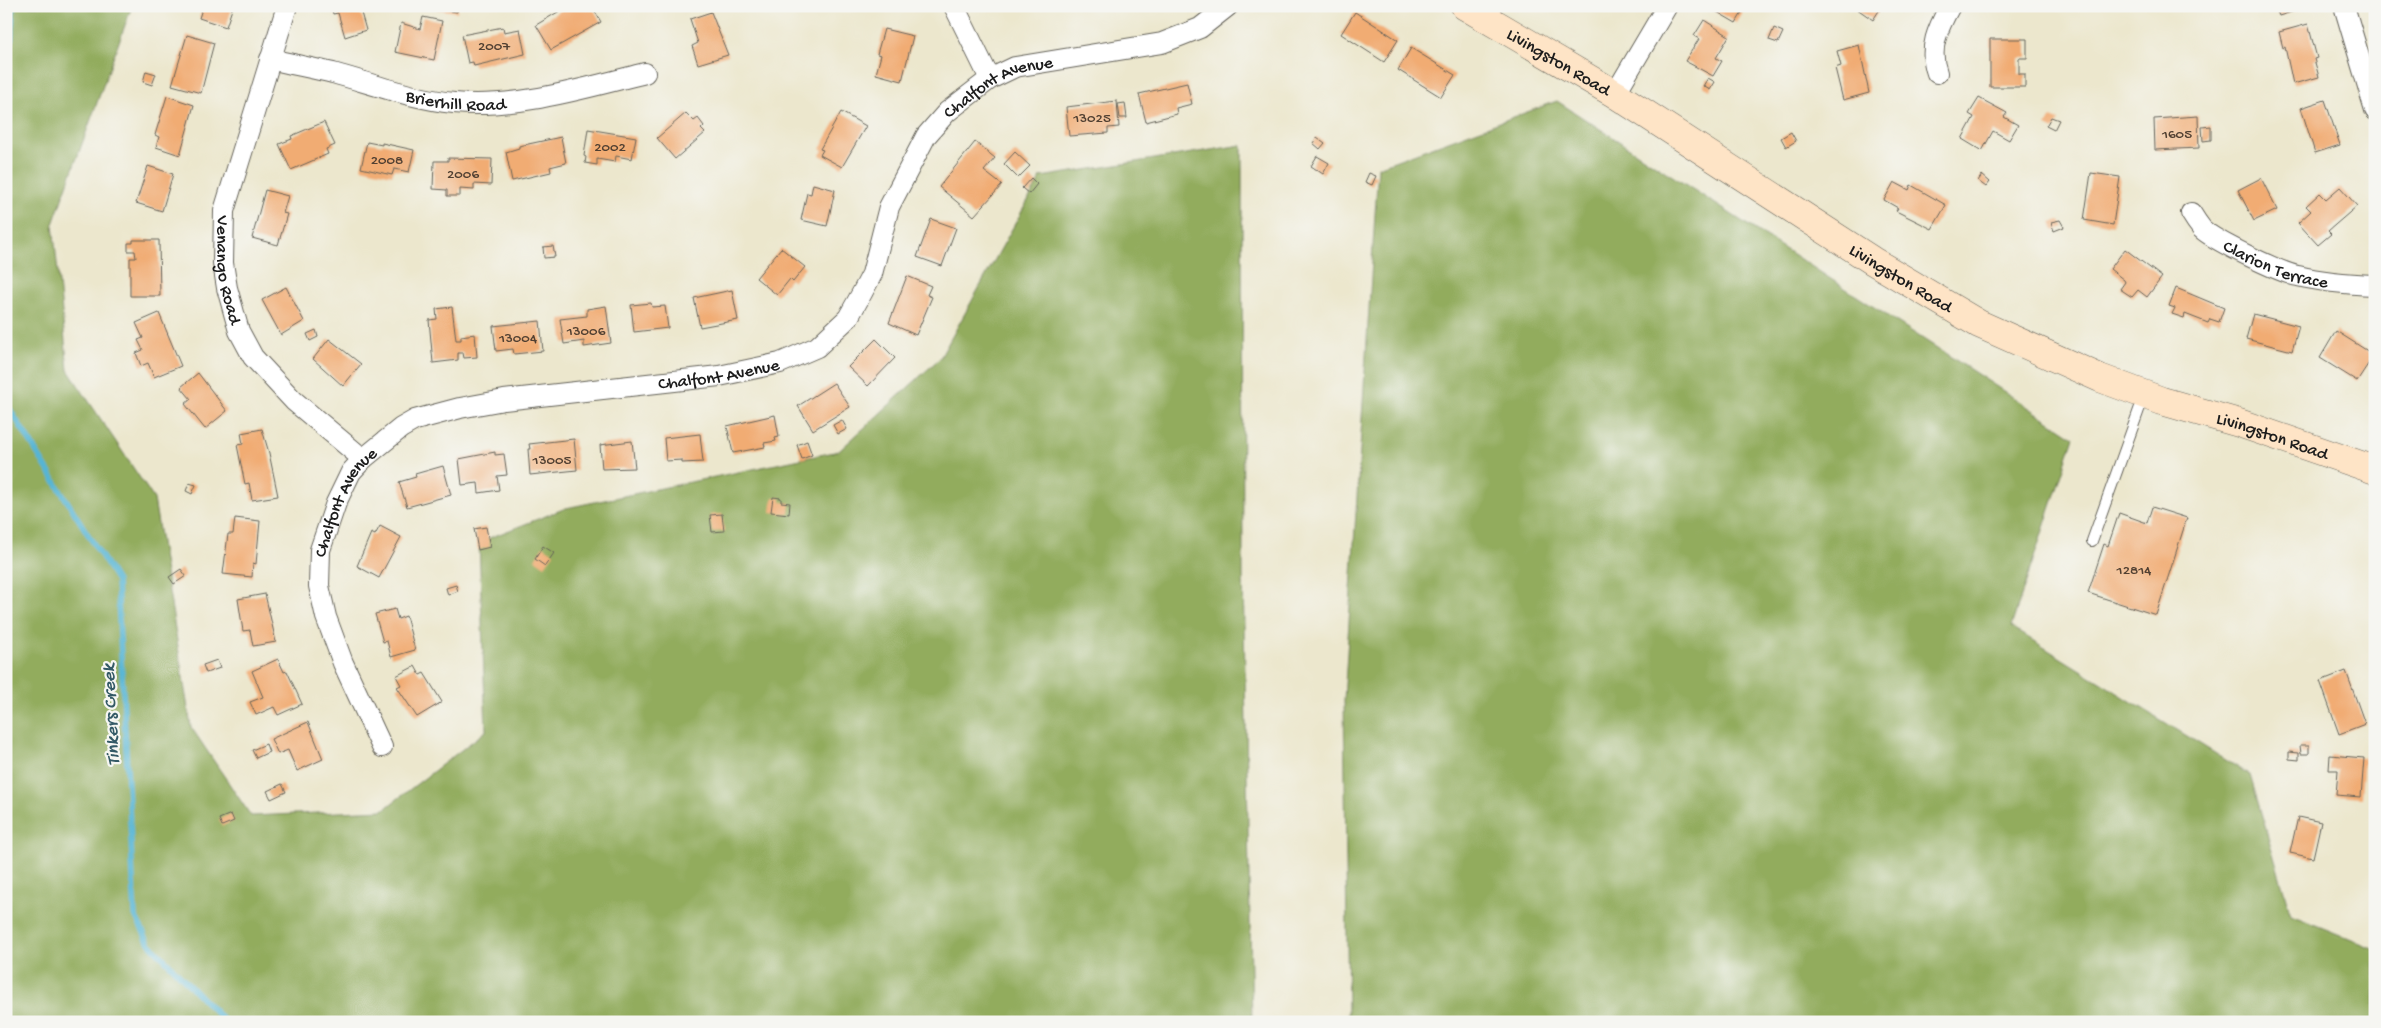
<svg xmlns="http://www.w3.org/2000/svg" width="2381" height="1028" viewBox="0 0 2381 1028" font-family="'Gochi Hand',sans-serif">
<rect width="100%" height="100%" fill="#f6f6f2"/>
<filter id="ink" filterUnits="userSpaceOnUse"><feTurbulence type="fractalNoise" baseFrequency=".02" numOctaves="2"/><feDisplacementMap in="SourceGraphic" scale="10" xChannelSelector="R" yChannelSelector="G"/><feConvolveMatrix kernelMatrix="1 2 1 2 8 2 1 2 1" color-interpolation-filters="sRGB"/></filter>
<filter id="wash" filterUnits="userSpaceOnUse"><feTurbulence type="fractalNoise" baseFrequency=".0096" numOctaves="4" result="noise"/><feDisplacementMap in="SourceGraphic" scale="20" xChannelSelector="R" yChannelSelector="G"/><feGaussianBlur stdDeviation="1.12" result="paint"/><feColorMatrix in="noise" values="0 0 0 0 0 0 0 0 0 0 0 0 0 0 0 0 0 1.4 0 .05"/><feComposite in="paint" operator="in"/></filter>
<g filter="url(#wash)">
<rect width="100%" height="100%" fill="#ece7cd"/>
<path fill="#92ac5d" stroke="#57643c" d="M6 6H132L53 224 68 370 154 499 191 727 251 816 383 810 486 731 479 542 566 508 839 451 940 358 1041 177 1242 145 1243 574 1252 1022H6Z
M1557 101 2074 437 2011 627 2250 775 2291 915 2375 949V1022H1348L1344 700 1378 167Z"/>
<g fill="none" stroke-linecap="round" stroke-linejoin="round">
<path stroke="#56b5d4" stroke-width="5.5" d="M6 57 11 42 13 6
M6 403 117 581 135 915 149 943 225 1022"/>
</g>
<g id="blocks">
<path fill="#f1ac73" d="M203 6H233L226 27 199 18Z
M331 6H359L366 30 345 37 338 13 333 14Z
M436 6H458L457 12 436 9Z
M568 6H572L573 9 577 6H592L601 22 551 50 536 25Z
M1713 6H1746L1736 23 1712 9Z
M1853 6H1882L1873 20Z
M2275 6H2303L2304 8 2279 16Z
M711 12 728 55 698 64 692 46 698 43 690 19Z
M1355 12 1398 40 1384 62 1341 34Z
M423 17 442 21 434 60 395 52 401 23 420 29Z
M1704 20 1729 36 1716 58 1722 61 1713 76 1685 61 1699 39 1694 36Z
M2308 24 2317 58 2314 59 2319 77 2293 84 2285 47 2283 48 2279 32Z
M503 27 504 32 520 29 525 54 474 66 473 62 468 63 462 35Z
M1774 28 1783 32 1778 43 1769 40Z
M884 29 913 36 902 81 876 74 881 55 877 54Z
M187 35 214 43 201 93 172 85Z
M1990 39H2027V58H2019V74H2025V87H1990Z
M1859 45 1869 93 1843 100 1835 68 1841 66 1837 51Z
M1411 48 1455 75 1441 97 1398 70Z
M146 71 156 74 152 85 143 82Z
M1708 78 1715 82 1710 90 1703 86Z
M1187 83 1192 104 1176 108 1177 114 1146 122 1139 94Z
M167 96 194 105 180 155 156 147 159 137 155 135Z
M1979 98 2007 113 2004 117 2018 125 2009 140 1993 131 1982 151 1962 139 1974 117 1969 114Z
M2325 100 2340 145 2315 153 2301 108Z
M1117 101 1119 127 1108 128V133L1069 136 1066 107Z
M1125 103 1127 118H1120L1118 104Z
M841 112 866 126 842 167 820 155 823 150 820 149Z
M686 113 694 121 698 118 704 126 701 129 705 133 675 159 657 138Z
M2198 116 2199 148 2155 150 2154 119Z
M2051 117 2059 120 2054 130 2046 126Z
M324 122 335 145 326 149 328 154 291 170 279 144 292 139 291 136Z
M2211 126V140L2203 141 2202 127Z
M588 129 636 137 632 159 616 156 615 162 597 159V165L585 163 586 157 584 156Z
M1791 132 1796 141 1786 147 1781 138Z
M561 137 566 163 550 167 551 172 512 181 506 152 519 148V146Z
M1317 137 1325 143 1320 149 1313 143Z
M367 142 382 145V143L414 150 409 172 394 169 392 175 361 168Z
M975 142 995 158 984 171 1002 185 974 216 939 187Z
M1015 152 1030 166 1018 178 1004 164Z
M1317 156 1329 163 1323 174 1311 166Z
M448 158 492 159 491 185 474 184V190L460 189V196H447V190L433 189 434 161H448Z
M148 166 173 174 162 211 136 203Z
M1369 173 1376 176 1372 185 1365 182Z
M2091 173 2120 177 2113 225 2084 220Z
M1982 175 1990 182 1986 187 1978 181Z
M1031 178 1037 184 1029 194 1022 188Z
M2261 178 2277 210 2254 221 2238 190Z
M1894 182 1909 190 1911 185 1946 205 1932 229 1896 211 1898 208 1884 200Z
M813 184 835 190 827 226 801 220 807 193 811 194Z
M2340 187 2357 206 2328 231 2331 234 2318 245 2298 223 2311 211 2306 206 2320 193 2326 199Z
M265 190 288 196 283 213 287 214 278 245 252 238Z
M931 219 956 228 942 266 917 257Z
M2060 220 2064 227 2054 231 2051 222Z
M133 240H159L160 296H130V258H136L135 251H128V243H133Z
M553 246 555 257 544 258 543 247Z
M781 248 805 267 793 282 790 279 777 295 756 278Z
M2125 249 2162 277 2147 297 2138 290 2132 297 2120 289 2125 282 2124 280 2110 269Z
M907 276 931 286 927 295 932 297 916 335 889 323Z
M286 287 304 321 281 335 262 300Z
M2176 288 2224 308 2219 322 2210 319 2208 323 2185 314 2184 318 2172 314 2175 308 2169 306Z
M732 290 738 320 700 327 694 298Z
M651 303 652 307 665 306 668 328 634 332 631 305Z
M606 306 611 343 584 347V341L564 344 560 319 587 316V309Z
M452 307 456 340H461V336L475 334 477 357 464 358 463 353H458V360L433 363 429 320 437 319 436 309Z
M159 313 181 366 154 377 148 363 141 366 136 353 143 350 138 340 143 338 136 323Z
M2253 314 2299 326 2292 351 2246 339Z
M540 321 543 351 514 354 513 349 496 351 493 326Z
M316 330 318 337 310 341 307 334Z
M2336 331 2374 355 2357 381 2320 358Z
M329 339 361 364 343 386 313 359Z
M876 339 895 358 868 386 848 367Z
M198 373 227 411 205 429 185 404 191 399 181 387Z
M834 383 850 407 813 430 798 406Z
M775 415 779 437 775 438 776 441 764 443 765 447 733 453 727 426Z
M842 420 847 429 838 434 833 425Z
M262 429 269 453 278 496 252 500 249 483 245 484 237 445 243 444 241 433Z
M700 434 703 462 682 463V460L666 461 664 438Z
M574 439 577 470 530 475 528 449H530L529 444Z
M632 441 635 468 602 469 600 445Z
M807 441 812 455 802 459 797 445Z
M495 452V455L504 454 507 475 497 476 499 490 479 493 478 483 462 485 459 459Z
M443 466 451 495 407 507 399 482 416 477 415 474Z
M189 483 196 485 192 494 186 491Z
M773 497 781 498V502L790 503 789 514 771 512Z
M2152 507 2187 518 2156 615 2088 593 2104 544 2108 546 2119 513 2147 523Z
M722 514 724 531 712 532 710 515Z
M235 518 260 521 256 564 253 563 252 577 223 574 228 534H233Z
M380 526 401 537 379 578 357 566 371 533 375 535Z
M486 527 490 547 478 550 474 529Z
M543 546 554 553 545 566 535 559Z
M181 569 186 576 174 584 169 577Z
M456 585 458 591 448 595 446 588Z
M265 594 276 642 253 646 250 630 243 631 238 599Z
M395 609 398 619 406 616 415 650 391 657 387 641 383 642 375 614Z
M278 659 284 672 287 671 302 704 278 715 274 707 256 715 250 702 263 697 252 671Z
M217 660 220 668 206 673 203 665Z
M415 666 420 675 424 673 442 702 417 717 397 687 401 685 396 676Z
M2346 671 2365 724 2339 734 2320 681Z
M308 722 323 759 297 771 288 750 278 754 271 739Z
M266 744 269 752 256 758 252 750Z
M2300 745H2309V754H2301Z
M2289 752 2299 753V760L2289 759Z
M2330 755 2364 758 2361 797 2336 795 2338 770H2329Z
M282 784 286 792 271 799 267 791Z
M231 814 234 821 222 826 219 819Z
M2298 817 2321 822 2313 858 2290 853Z"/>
</g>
</g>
<g filter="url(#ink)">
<use href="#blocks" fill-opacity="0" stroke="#65635a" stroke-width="1"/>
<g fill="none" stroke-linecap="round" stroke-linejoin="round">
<g stroke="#65635a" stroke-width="12">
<path id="service" d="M2092 541 2144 396"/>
</g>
<g stroke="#65635a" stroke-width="22">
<g id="minor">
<path id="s1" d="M287 6 224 211 223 263 227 288 239 331 253 357 294 401 363 459"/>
<path d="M954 6 990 79"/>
<path d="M2344 6 2375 110"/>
<path id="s2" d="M270 59C291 64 312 68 333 73 373 84 413 99 454 103 515 109 586 88 645 73"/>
<path d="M1937 73C1928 48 1938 28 1950 6"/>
<path d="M1615 94 1667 6"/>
<path id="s3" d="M2191 213C2194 218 2198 224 2202 229 2215 241 2281 273 2298 276 2323 282 2349 284 2375 285"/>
<path id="s4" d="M382 747 343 663 326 617 319 586 320 550 336 503 351 472 363 459 401 428 415 420 460 408 504 400 719 376 780 363 817 347 848 318 862 293 872 274 889 207 926 136 947 112 990 79 1015 67 1162 43 1200 28 1228 6"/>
</g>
</g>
<g stroke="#65635a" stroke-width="29">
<g id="secondary">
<path id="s5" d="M1465 6 1615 94 1873 261 1979 324 2100 378 2162 401 2239 423 2375 470"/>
</g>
</g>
<use href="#service" stroke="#fff" stroke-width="10"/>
<use href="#minor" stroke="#fff" stroke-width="20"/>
<use href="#secondary" stroke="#fee4c6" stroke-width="28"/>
</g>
</g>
<g text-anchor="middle" stroke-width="4.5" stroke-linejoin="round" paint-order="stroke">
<g font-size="15" fill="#514032">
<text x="494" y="50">2007</text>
<text x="1092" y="122">13025</text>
<text x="2177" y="138">1605</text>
<text x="610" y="151">2002</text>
<text x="387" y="164">2008</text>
<text x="463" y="178">2006</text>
<text x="586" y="335">13006</text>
<text x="518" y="342">13004</text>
<text x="552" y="464">13005</text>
<text x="2134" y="574">12814</text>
</g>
<g font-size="18" fill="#1c1c1c" stroke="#f6f6f2">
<text dy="6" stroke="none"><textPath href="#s5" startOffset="109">Livingston Road</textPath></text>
<text dy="6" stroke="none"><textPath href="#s4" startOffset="1119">Chalfont Avenue</textPath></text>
<text dy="6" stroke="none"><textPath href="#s2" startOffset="191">Brierhill Road</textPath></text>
<text dy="6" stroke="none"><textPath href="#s3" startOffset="102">Clarion Terrace</textPath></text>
<text dy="6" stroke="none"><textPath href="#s1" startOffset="274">Venango Road</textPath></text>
<text dy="6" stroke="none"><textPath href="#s5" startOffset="514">Livingston Road</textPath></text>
<text dy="6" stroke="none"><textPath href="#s4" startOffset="684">Chalfont Avenue</textPath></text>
<text dy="6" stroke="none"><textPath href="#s5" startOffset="919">Livingston Road</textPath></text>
<text dy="6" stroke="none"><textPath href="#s4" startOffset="264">Chalfont Avenue</textPath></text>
</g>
<g font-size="19" font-style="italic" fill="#335966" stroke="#f6f6f2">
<text transform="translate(109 715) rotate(-93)" y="7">Tinkers Creek</text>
</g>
</g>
<rect width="2381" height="1028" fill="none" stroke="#f6f6f2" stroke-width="25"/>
</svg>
